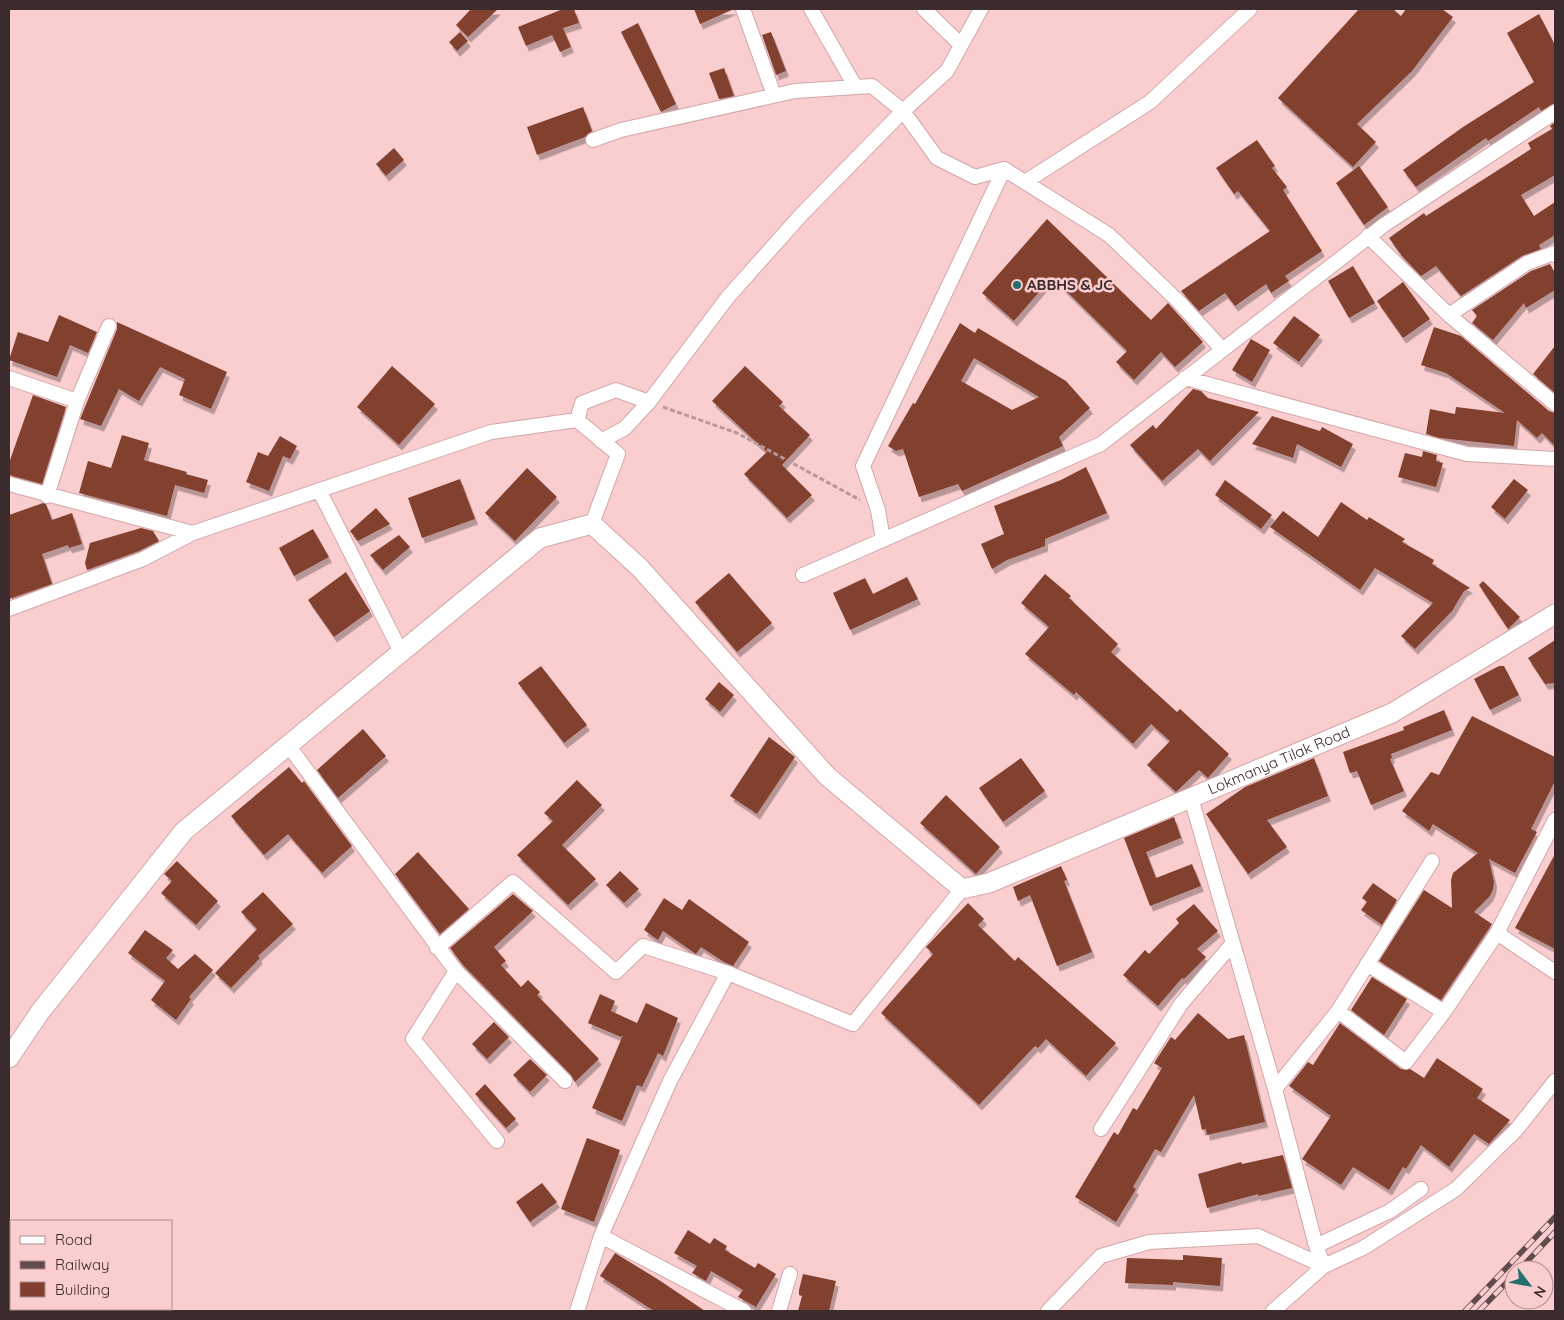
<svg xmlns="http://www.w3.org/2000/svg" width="1564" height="1320" viewBox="0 0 1564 1320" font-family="Quicksand,sans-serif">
<defs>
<filter id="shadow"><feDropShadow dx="3" dy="5.5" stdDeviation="0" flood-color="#0004"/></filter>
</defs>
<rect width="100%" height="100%" fill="#facdcf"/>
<path fill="#823f2f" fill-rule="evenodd" filter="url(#shadow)" d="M471 9H498L468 37 456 25Z
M563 9H574L579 23 563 28 571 47 560 52 552 35 526 46 518 27Z
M694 9H734L700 24Z
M1359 9H1393L1401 16 1406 9H1442L1453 17 1412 71 1357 124 1376 142 1353 167 1278 98Z
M1539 14 1555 45V103L1541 111 1539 107 1488 141 1486 138 1416 187 1403 170 1463 127 1534 82 1507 33Z
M638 23 676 104 661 112 621 32Z
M460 32 468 41 457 51 449 42Z
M771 32 786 71 776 75 762 35Z
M724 68 734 96 719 99 709 73Z
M583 107 592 131 585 137 537 155 527 127Z
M1555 122V175L1521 195 1534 216 1555 202V235L1539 245 1541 249 1522 256 1461 296 1436 266 1421 276 1402 256 1389 238 1424 213 1426 216 1531 149 1528 143 1552 129 1550 126Z
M1257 140 1275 166 1272 168 1287 187 1283 190 1322 251 1285 276 1289 281 1271 293 1266 284 1235 306 1225 293 1199 311 1181 291 1270 231 1238 191 1234 194 1216 168Z
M394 148 404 160 386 176 376 164Z
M1359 166 1388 207 1364 225 1336 183Z
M1047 219 1151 320 1168 303 1203 342 1175 367 1161 352 1134 380 1116 362 1127 351 1052 277 1014 321 982 293Z
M1550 264 1555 273V290L1526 308 1524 303 1493 340 1472 323 1477 316 1472 310 1531 271Z
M1353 266 1375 303 1349 318 1328 281Z
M1403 282 1430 319 1403 338 1377 301Z
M59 315 97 332 88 353 70 345 57 377 9 360 18 332 48 342Z
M1294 316 1320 335 1299 362 1273 343Z
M117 322 227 372 211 409 179 395 185 379 160 367 139 401 119 389 101 426 80 419 117 329Z
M960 323 975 333 978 328 1066 381 1090 408 1059 437 1063 446 962 491 958 484 919 497 903 449 896 451 888 446 913 403 915 404ZM974 358 1039 397 1012 410 961 381Z
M1434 327 1461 336 1549 411 1555 413V446L1542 433 1537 438 1517 420 1514 446 1440 438 1426 434 1430 409 1455 414 1456 407 1505 413 1446 373 1421 365Z
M1251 339 1270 350 1252 382 1232 370Z
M1555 346V393L1533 374Z
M392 366 435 404 399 445 357 407Z
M745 366 783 402 779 406 810 435 782 465 812 495 787 518 744 474 767 452 712 401Z
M1193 389 1201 391 1208 398 1259 412 1210 461 1198 449 1162 481 1130 445 1153 425 1156 429Z
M33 395 66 407 42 484 9 475V463Z
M1272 416 1320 431 1322 427 1353 444 1341 467 1297 444 1293 458 1252 444Z
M122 435 149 443 144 460 187 472 186 474 208 480 204 493 175 485 167 516 79 493 88 461 111 468Z
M280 436 297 446 290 459 283 456 269 491 246 482 258 452 268 456Z
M1423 451 1437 455 1436 461 1443 463 1436 487 1398 477 1405 453 1422 457Z
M1086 467 1107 513 1045 539V546L1007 560 992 569 981 544 1004 534 994 506 1061 480Z
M527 468 557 497 515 541 485 513Z
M460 479 475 519 422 538 408 498Z
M1514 479 1528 490 1505 519 1491 507Z
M1225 480 1272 515 1261 529 1215 495Z
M1341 502 1367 520 1369 517 1405 539 1402 542 1434 560 1432 564 1470 588 1464 591 1452 611 1415 649 1401 636 1433 603 1375 568 1360 590 1270 527 1283 511 1318 537Z
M43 503 46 504 52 520 72 513 82 544 69 548 68 545 42 554 52 584 9 599V515Z
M376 508 390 524 358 541 350 531Z
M141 528 153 531 159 541 139 551 87 570 85 563 90 543Z
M313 529 329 557 294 576 279 548Z
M399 535 410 547 383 570 370 555Z
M346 572 370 611 334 637 308 600Z
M729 573 772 623 737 652 695 602Z
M1045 574 1071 596 1069 598 1118 644 1111 652 1177 712 1180 709 1229 754 1208 778 1199 770 1176 792 1147 765 1170 741 1151 724 1133 744 1076 692 1074 695 1025 654 1049 627 1021 603Z
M907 577 918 599 850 630 833 593 865 578 873 594Z
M1483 581 1520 617 1508 629 1479 585Z
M1555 640V683L1545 684 1528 658Z
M541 666 587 725 564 743 518 683Z
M1499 666H1504L1519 695 1490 710 1474 679Z
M719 682 734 695 720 712 705 699Z
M1444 710 1452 730 1391 754 1392 758 1390 759 1404 791 1371 805 1357 771 1350 773 1343 752 1404 730 1403 727Z
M1472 716 1555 757V781L1531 829 1537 832 1515 873 1489 859 1494 882 1493 889 1490 896 1474 912 1492 924 1441 1000 1379 961 1424 890 1452 908 1451 880 1453 873 1478 853 1433 824 1429 831 1402 811 1431 772 1439 775Z
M363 729 386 756 338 798 317 770Z
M769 737 795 757 757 814 730 796Z
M1021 758 1045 791 1003 822 979 788Z
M1314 758 1328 796 1267 820 1287 847 1248 874 1206 814 1245 787Z
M289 767 302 783 304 781 352 846 322 873 288 834 264 855 231 816Z
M577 780 602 805 562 845 596 879 568 905 517 855 553 821 544 813Z
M946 795 1000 847 976 874 920 823Z
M1174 817 1181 838 1146 852 1156 878 1192 864 1201 886 1150 906 1124 838Z
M418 852 469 909 440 934 395 874Z
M1555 854V949L1515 928Z
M177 861 218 901 196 925 161 893 172 881 164 874Z
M1061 866 1067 880 1064 881 1092 952 1057 966 1030 895 1018 901 1013 887Z
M620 871 639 889 624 903 606 885Z
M1373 883 1397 900 1382 925 1361 910 1367 902 1362 898Z
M263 892 293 924 258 956 260 958 231 988 215 973 257 929 241 912Z
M513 894 533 911 494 947 506 961 501 965 521 987 528 980 540 992 537 995 599 1059 575 1082 571 1075 463 965 450 948Z
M664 898 682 910 689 899 749 942 733 966 724 962 701 947 696 954 663 931 658 940 644 930Z
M968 903 984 919 978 925 1015 961 1018 957 1116 1043 1086 1076 1046 1039 1038 1048 1035 1046 979 1105 881 1013 933 954 926 947Z
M1194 904 1218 931 1197 949 1206 957 1184 979 1182 978 1158 1006 1123 975 1145 950 1149 954 1179 923 1176 919Z
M145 930 173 950 166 958 178 969 195 954 213 970 189 997 191 999 176 1020 151 1000 165 981 128 953Z
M1372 977 1407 999 1384 1035 1351 1010Z
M600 994 615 1001 611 1011 637 1023 646 1003 678 1018 663 1056 658 1053 642 1087 637 1085 622 1121 592 1108 623 1035 621 1037 588 1023Z
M1198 1013 1228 1039 1244 1035 1265 1122 1207 1135 1206 1129 1202 1130 1194 1095 1161 1152 1155 1149 1133 1187 1136 1189 1116 1222 1075 1197 1114 1132 1118 1135 1133 1108 1137 1110 1162 1068 1154 1063 1156 1060 1171 1037 1175 1040Z
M494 1022 509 1037 487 1059 472 1044Z
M1340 1023 1401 1069H1410L1424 1078 1437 1058 1483 1089 1477 1098 1510 1120 1489 1144 1474 1134 1449 1167 1421 1145 1406 1169 1403 1167 1389 1190 1353 1167 1341 1185 1302 1159 1331 1116 1289 1086 1308 1062 1313 1065Z
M530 1059 547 1075 530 1092 513 1075Z
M485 1084 516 1119 506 1128 475 1094Z
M587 1138 620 1150 594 1222 561 1209Z
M1283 1155 1292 1188 1258 1196V1194L1207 1208 1198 1174 1241 1162 1242 1164Z
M542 1183 557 1202 530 1222 516 1202Z
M688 1230 710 1244 714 1238 727 1246 725 1250 755 1268 758 1263 776 1274 756 1307 738 1297 743 1290 711 1271 706 1281 692 1273 697 1266 674 1253Z
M615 1253 659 1280 705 1311H654L600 1276Z
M1183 1255 1222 1258 1220 1286 1173 1282V1285L1125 1283 1127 1258 1183 1260Z
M803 1274 836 1281 829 1311H798L802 1296 799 1295V1290Z"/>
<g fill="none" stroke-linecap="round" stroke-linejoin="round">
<g stroke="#d2a7a9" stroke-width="16">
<path id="street" d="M743 9 774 95
M811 9 855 86
M924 9 961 45
M981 9 947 71 903 111 937 158 975 177 1004 169 1109 235 1179 302 1222 349
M1025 182 1150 102 1250 9
M1368 236 1449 315 1555 404
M1449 315 1527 263 1554 253 1555 255
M9 378 77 401
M1185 378 1467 454 1555 459
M577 420 582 403 616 390 649 402 728 297 801 215 903 111 872 86 795 91 621 130 593 140
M601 441 625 428 649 402
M9 484 193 533
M319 490 401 652
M47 496 77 401 109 326
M883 540 878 510 863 466 1004 169
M803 575 1101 444 1384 225 1555 112
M9 609 143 559 193 533 491 432 577 420 618 454 592 524
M288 745 456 971 565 1081
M1191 798 1275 1089 1316 1246 1324 1266 1273 1311
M1432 861 1338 1011 1406 1062 1444 1012 1497 933 1555 820
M1497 933 1555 972
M437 948 513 882 616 972 643 946 728 973 853 1024 962 889
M1367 964 1444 1012
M456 971 413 1039 497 1141
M1275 1089 1338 1011
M1101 1129 1181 1004 1233 943
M601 1236 744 1311
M1316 1246 1390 1211 1421 1189
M577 1311 601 1236 670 1081 728 973
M779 1311 790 1274
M1048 1311 1101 1256 1149 1242 1258 1236 1324 1266 1363 1248 1456 1189 1516 1130 1555 1081"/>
</g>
<g stroke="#d2a7a9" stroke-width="21">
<g id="secondary">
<path id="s1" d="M9 1058 40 1012 184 831 540 538 592 524 640 568 827 776 962 889 989 883 1392 713 1555 614"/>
</g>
</g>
<path stroke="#ba9698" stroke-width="3" stroke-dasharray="5 2.5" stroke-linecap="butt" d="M663 407 737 433 860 500"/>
<use href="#street" stroke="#fff" stroke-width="14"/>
<use href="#secondary" stroke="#fff" stroke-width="19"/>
<g stroke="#614b4c" stroke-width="5.5">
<path id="rail" d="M1519 1270 1555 1232
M1465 1311 1555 1217
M1479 1311 1514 1275"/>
</g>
<use href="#rail" stroke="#facdcf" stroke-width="4" stroke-dasharray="11" stroke-linecap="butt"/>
</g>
<circle fill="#246f6f" stroke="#facdcf" stroke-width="2" cx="1017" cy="285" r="5"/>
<g text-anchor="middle" stroke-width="5" stroke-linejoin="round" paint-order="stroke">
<g font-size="15" font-weight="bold" fill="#3c2b2c" stroke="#facdcf" text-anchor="start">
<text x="1027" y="290">ABBHS &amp; JC</text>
</g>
<g font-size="15" fill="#3c2b2c" stroke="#facdcf">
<text dy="5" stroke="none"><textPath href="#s1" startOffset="1665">Lokmanya Tilak Road</textPath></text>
</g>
</g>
<rect width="1564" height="1320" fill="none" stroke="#3c2b2c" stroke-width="20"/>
<rect x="10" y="1220" width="162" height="90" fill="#facdcf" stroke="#ae8c8e"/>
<rect x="20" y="1236" width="25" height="8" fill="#ffffff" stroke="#ae8c8e"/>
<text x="55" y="1245" font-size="15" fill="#3c2b2c">Road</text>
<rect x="20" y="1261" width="25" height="8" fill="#614b4c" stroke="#ae8c8e"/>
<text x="55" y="1270" font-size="15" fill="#3c2b2c">Railway</text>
<rect x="20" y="1282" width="25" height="15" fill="#823f2f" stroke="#ae8c8e"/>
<text x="55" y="1295" font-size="15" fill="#3c2b2c">Building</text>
<g transform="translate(1529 1285) rotate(122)"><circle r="24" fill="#facdcf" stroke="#ae8c8e"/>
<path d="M0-4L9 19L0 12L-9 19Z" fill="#246f6f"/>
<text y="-8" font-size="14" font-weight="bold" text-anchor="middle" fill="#3c2b2c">N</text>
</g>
</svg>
